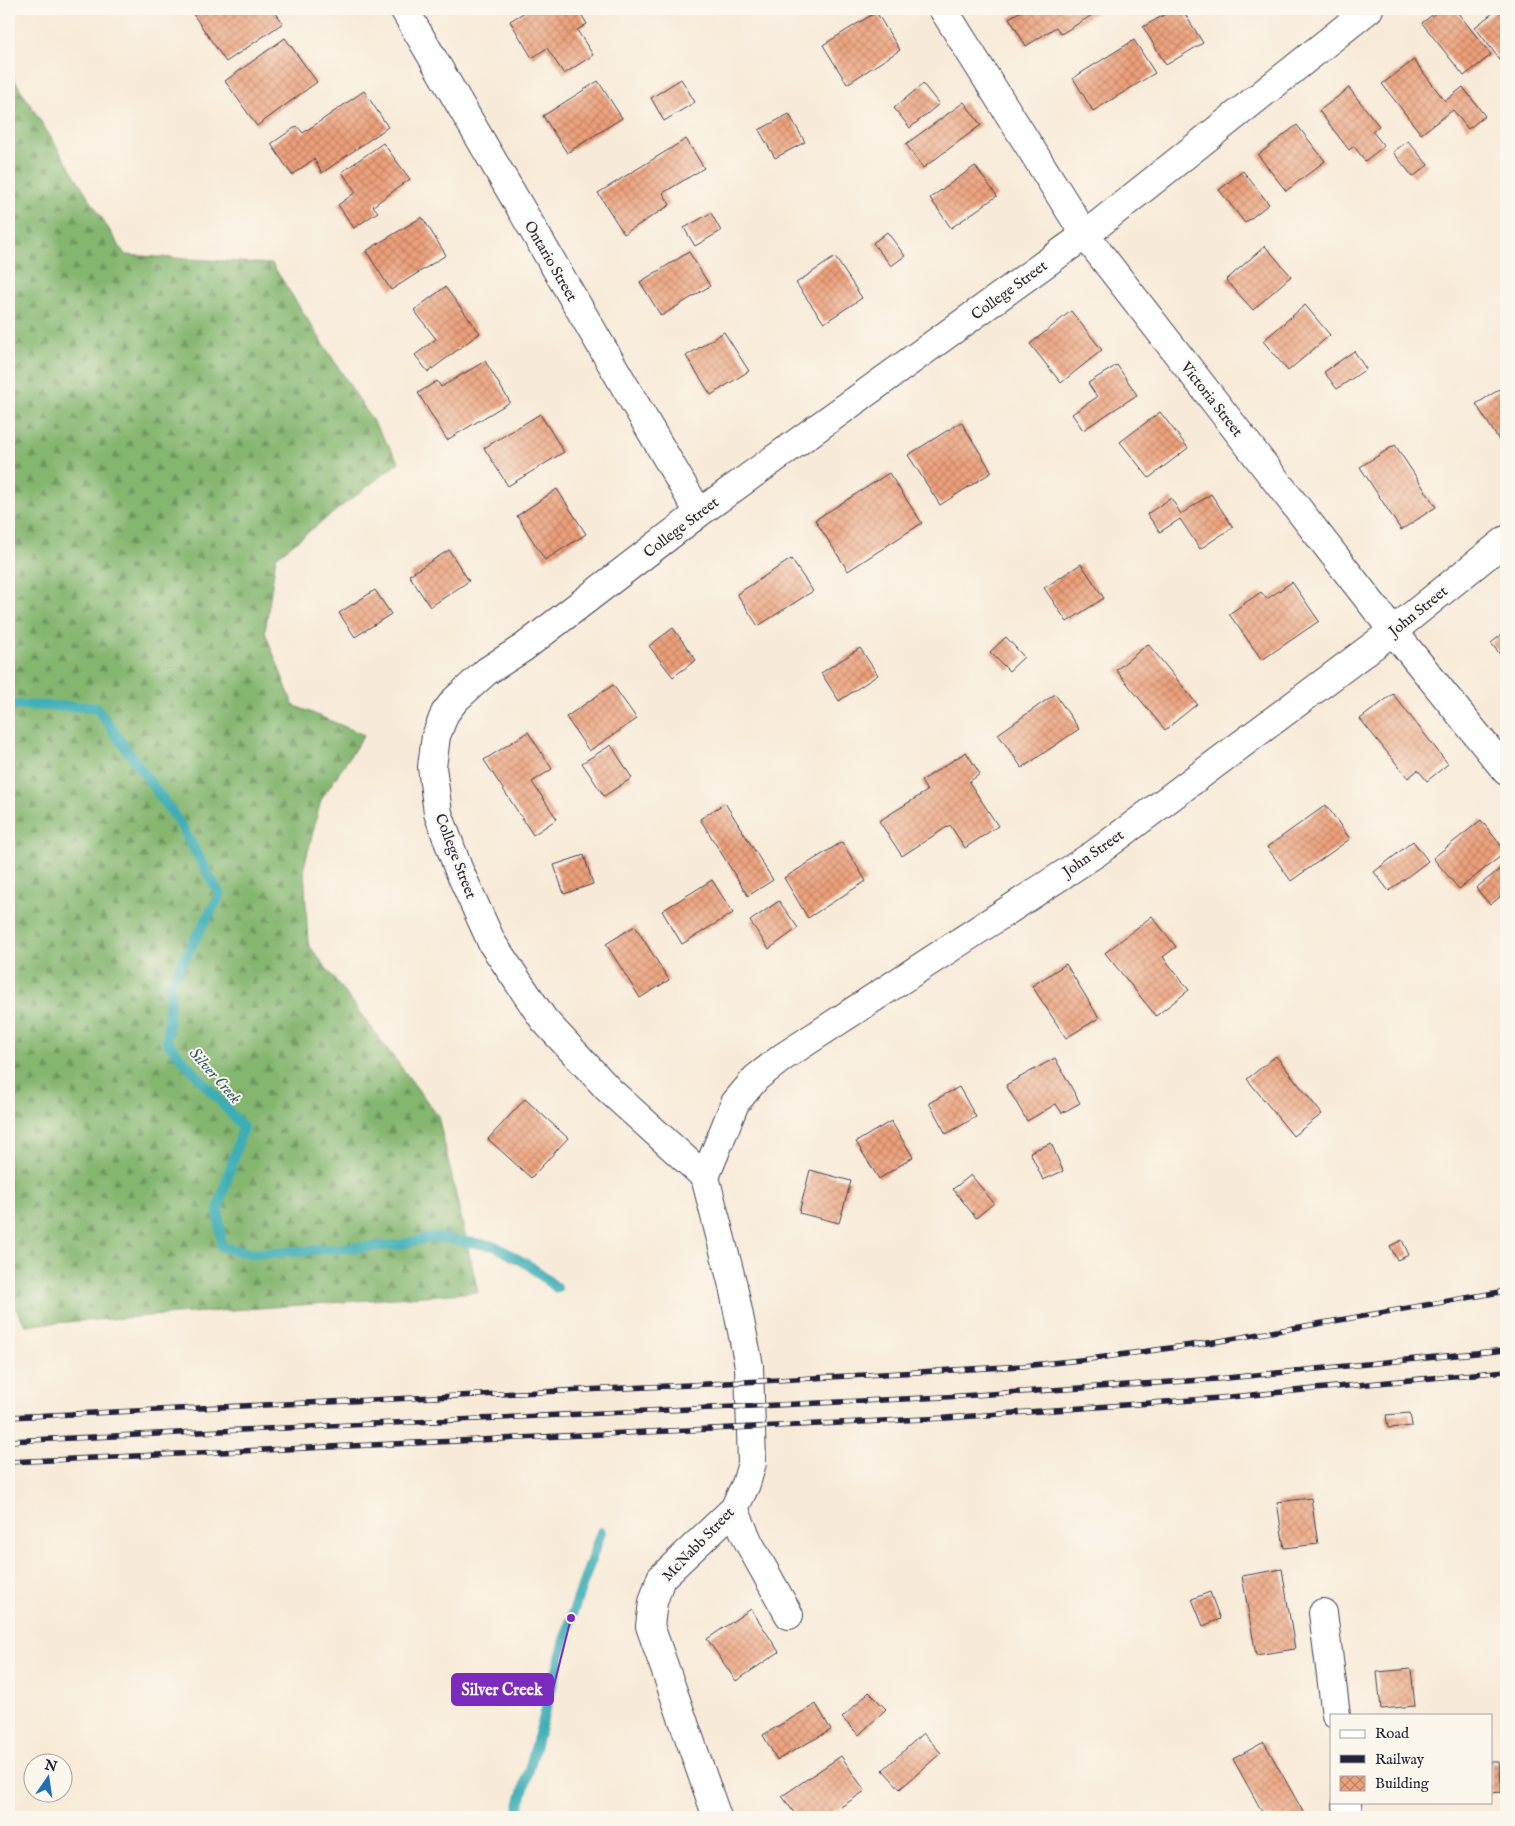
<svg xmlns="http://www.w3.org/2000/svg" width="1515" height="1826" viewBox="0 0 1515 1826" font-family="'IM FELL English',serif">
<defs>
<pattern id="forest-firs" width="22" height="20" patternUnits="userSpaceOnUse" patternTransform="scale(1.25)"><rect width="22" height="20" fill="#84b670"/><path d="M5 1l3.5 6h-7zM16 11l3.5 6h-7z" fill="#6c945d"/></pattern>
<pattern id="building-cross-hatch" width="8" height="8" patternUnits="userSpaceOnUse" patternTransform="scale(1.25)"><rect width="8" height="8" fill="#eda07a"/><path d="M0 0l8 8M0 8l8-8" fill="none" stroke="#c08265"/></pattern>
</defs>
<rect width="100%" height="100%" fill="#fbf7ec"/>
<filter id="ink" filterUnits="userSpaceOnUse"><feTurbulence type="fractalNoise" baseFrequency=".02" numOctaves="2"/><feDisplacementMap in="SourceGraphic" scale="10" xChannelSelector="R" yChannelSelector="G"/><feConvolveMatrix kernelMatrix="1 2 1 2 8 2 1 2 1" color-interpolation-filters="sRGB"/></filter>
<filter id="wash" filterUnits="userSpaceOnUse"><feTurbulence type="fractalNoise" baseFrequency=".0096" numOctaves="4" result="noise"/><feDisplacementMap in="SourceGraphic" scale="20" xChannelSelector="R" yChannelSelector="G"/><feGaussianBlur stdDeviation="1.12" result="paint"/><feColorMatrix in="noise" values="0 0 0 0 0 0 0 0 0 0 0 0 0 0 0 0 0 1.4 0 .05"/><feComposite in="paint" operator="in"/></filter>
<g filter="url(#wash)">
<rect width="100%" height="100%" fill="#f8ead8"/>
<path fill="url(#forest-firs)" stroke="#536c56" d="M9 71 125 255 272 264 399 462 276 557 265 632 293 705 364 735 321 800 304 867 308 944 438 1116 478 1292 26 1325 9 1299Z"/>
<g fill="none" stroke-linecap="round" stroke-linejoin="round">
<path stroke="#3cadb6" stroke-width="10" d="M9 705 96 707 179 822 220 895 171 982 167 1042 243 1127 218 1209 222 1247 254 1254 398 1245 432 1237 495 1246 530 1266 557 1288
M516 1817 571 1618 601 1532"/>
</g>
<g id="blocks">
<path fill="url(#building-cross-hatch)" d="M201 9H273L283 23 226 62 193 14Z
M530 9H578L587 24 577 30 593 55 564 74 547 48 532 58 510 21Z
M1025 9H1095L1097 12 1061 34 1056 27 1026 46 1009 18Z
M1174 9H1182L1203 43 1166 65 1143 27Z
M1440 9H1455L1491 55 1464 76 1422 23Z
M1498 9 1506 20V68L1475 27Z
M876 12 900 50 847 84 823 45Z
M285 38 317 82 257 126 225 81Z
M1134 40 1155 73 1093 111 1073 78Z
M1414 60 1445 101 1463 87 1485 116 1468 129 1453 110 1421 134 1382 84Z
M681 79 695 102 664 121 651 98Z
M598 81 622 118 567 153 543 116Z
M923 84 939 104 910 128 894 108Z
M1349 88 1379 126 1372 131 1384 146 1365 161 1354 146 1349 150 1319 111Z
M364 91 388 127 322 173 314 159 292 175 271 144 297 126 303 133Z
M964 102 981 125 923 168 906 144Z
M789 114 805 142 775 158 759 130Z
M1297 125 1325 161 1286 191 1258 155Z
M686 139 704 168 663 193 670 205 624 234 598 193Z
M1408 141 1428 165 1413 177 1393 152Z
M383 143 410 179 373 206 378 212 354 228 338 205 356 192 342 172Z
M975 166 997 196 951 228 930 198Z
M1243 171 1269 204 1245 223 1219 190Z
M711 213 721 231 695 246 684 228Z
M422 217 446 255 391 290 366 251Z
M887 232 905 256 891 266 873 243Z
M1265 246 1291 276 1253 310 1226 280Z
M689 252 710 286 661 316 640 282Z
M835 257 862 298 824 323 796 283Z
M445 287 480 333 428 372 415 355 436 339 414 310Z
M1305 305 1330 335 1288 371 1263 341Z
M1071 311 1102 350 1061 383 1030 344Z
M724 332 749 371 711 395 686 356Z
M1354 351 1366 369 1337 389 1324 372Z
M485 361 510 402 447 440 418 393 437 381 441 387Z
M1117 365 1137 395 1083 430 1072 414 1097 397 1088 383Z
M1505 386 1506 442 1502 445 1476 404Z
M1160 412 1188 448 1149 478 1120 442Z
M540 414 564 452 508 486 484 448Z
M961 422 992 472 940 505 908 455Z
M1395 445 1436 507 1401 530 1360 467Z
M889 473 922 523 848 571 815 520Z
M557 489 586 534 545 560 517 516Z
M1211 494 1233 527 1200 549 1180 519 1160 532 1147 514 1171 498 1181 514Z
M449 550 469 581 430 607 409 575Z
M791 559 813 591 758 626 737 594Z
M1081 564 1104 598 1067 622 1044 588Z
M1292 582 1319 621 1262 660 1229 614 1261 592 1267 599Z
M375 590 391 614 355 637 339 613Z
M673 628 696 660 673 677 649 646Z
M1506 631V662L1491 643Z
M1006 637 1024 657 1009 671 990 652Z
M1148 644 1197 704 1165 730 1116 670Z
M860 648 878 675 839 701 821 673Z
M613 685 637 719 589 751 566 717Z
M1055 694 1079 729 1022 768 998 734Z
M1393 694 1448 764 1427 781 1418 770 1408 778 1360 719Z
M528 732 552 769 532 782 557 819 533 835 484 760Z
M611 745 632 778 604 796 582 763Z
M966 752 980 774 969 782 998 826 965 848 950 825 902 856 879 821 927 791 921 781Z
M725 803 773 880 748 896 700 819Z
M1326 805 1350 839 1291 881 1267 847Z
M1481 820 1506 852 1459 889 1433 858Z
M1413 841 1428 861 1389 891 1374 872Z
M842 842 866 881 808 918 784 878Z
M584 855 593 884 564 894 554 865Z
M1506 864V892L1490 905 1476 888Z
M712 880 733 913 682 944 662 911Z
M779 901 798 928 769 949 750 921Z
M1152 916 1176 947 1163 957 1189 990 1156 1016 1105 953Z
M635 926 669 980 640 998 606 944Z
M1066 964 1099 1018 1066 1038 1032 986Z
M1276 1056 1322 1114 1293 1136 1247 1079Z
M1055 1058 1080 1103 1062 1113 1056 1104 1027 1121 1006 1085Z
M959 1087 976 1117 946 1134 929 1103Z
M525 1099 568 1138 531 1178 488 1139Z
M891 1121 913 1157 879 1179 856 1142Z
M1051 1143 1063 1171 1043 1180 1030 1152Z
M810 1170 851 1181 839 1223 799 1213Z
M971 1175 994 1203 976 1218 953 1189Z
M1402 1240 1409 1255 1397 1260 1390 1246Z
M1410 1413 1412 1426 1388 1428 1386 1415Z
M1311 1498 1318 1544 1284 1548 1277 1502Z
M1282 1569 1295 1649 1256 1655 1242 1576Z
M1210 1592 1220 1619 1203 1626 1192 1599Z
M751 1609 779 1652 736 1681 707 1639Z
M1411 1669 1415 1706 1381 1709 1377 1672Z
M869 1692 886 1709 859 1735 842 1718Z
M816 1704 831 1730 777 1760 763 1735Z
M923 1733 941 1753 900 1789 883 1770Z
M1264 1742 1306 1817H1265L1233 1759Z
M841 1756 865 1791 826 1817H797L782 1796Z
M1491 1762H1499L1502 1792 1491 1793Z"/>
</g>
</g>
<g filter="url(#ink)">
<use href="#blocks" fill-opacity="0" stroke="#424053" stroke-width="1"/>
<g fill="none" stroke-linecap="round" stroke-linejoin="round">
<g stroke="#424053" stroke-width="30">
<path id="minor" d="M404 9 699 513
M943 9 1085 235 1393 631 1506 771
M705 1177 609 1090 544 1020 492 943 458 868 438 813 432 767 436 736 445 713 455 700 487 671 523 648 699 513 1085 235 1369 9
M705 1177 735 1103 756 1078 783 1057 1096 853 1393 631 1506 540
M705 1177 733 1286 749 1366 752 1463 746 1484 734 1509 661 1578 653 1602 650 1626 717 1817
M734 1509 749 1543 789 1615
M1323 1613 1336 1715
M1347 1802 1348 1817"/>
</g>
<use href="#minor" stroke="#fff" stroke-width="28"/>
<g stroke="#22223b" stroke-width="5.5">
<path id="rail" d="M9 1417 690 1385 1023 1366 1090 1359 1214 1342 1506 1291
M9 1441 945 1397 1217 1379 1506 1350
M9 1462 946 1418 1220 1398 1506 1371"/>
</g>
<use href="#rail" stroke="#fbf7ec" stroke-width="4" stroke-dasharray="11" stroke-linecap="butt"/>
</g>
</g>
<g text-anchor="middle" stroke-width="4" stroke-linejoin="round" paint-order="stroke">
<g font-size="15" fill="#22223b" stroke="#fbf7ec">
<text transform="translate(551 261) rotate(60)" y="5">Ontario Street</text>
<text transform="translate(1009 290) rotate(-36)" y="5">College Street</text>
<text transform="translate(1212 399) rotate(52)" y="5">Victoria Street</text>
<text transform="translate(681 527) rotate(-37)" y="5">College Street</text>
<text transform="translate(1418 611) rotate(-39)" y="5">John Street</text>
<text transform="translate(1093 853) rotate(-35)" y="5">John Street</text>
<text transform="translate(456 856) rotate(69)" y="5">College Street</text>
<text transform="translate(698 1544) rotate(-46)" y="5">McNabb Street</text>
</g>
<g font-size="16" font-style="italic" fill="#2c5a6c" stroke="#fbf7ec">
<text transform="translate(216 1075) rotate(48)" y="6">Silver Creek</text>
</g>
</g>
<path fill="none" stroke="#7b2cbf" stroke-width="2" d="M571 1618L553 1689"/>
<circle fill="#7b2cbf" stroke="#fbf7ec" stroke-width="2" cx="571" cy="1618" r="5"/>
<rect fill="#7b2cbf" stroke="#7b2cbf" stroke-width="2" x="452" y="1674" width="101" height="31" rx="5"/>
<g font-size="16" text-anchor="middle" font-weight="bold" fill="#fff">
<text x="502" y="1695">Silver Creek</text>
</g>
<rect width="1515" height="1826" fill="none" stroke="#fbf7ec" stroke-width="30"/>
<rect x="1330" y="1714" width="162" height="90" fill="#fbf7ec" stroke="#a4a2a5"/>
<rect x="1340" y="1730" width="25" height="8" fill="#ffffff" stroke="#a4a2a5"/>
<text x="1375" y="1738" font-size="15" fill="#22223b">Road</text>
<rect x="1340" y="1755" width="25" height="8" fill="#22223b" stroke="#a4a2a5"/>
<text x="1375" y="1764" font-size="15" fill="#22223b">Railway</text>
<rect x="1340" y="1776" width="25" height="15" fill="url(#building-cross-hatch)" stroke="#a4a2a5"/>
<text x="1375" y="1788" font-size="15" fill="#22223b">Building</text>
<g transform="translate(48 1778) rotate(13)"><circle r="24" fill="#fbf7ec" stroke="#a4a2a5"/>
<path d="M0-4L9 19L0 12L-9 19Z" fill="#1f6fb2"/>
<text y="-8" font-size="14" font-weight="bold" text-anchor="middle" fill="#22223b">N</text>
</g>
</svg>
